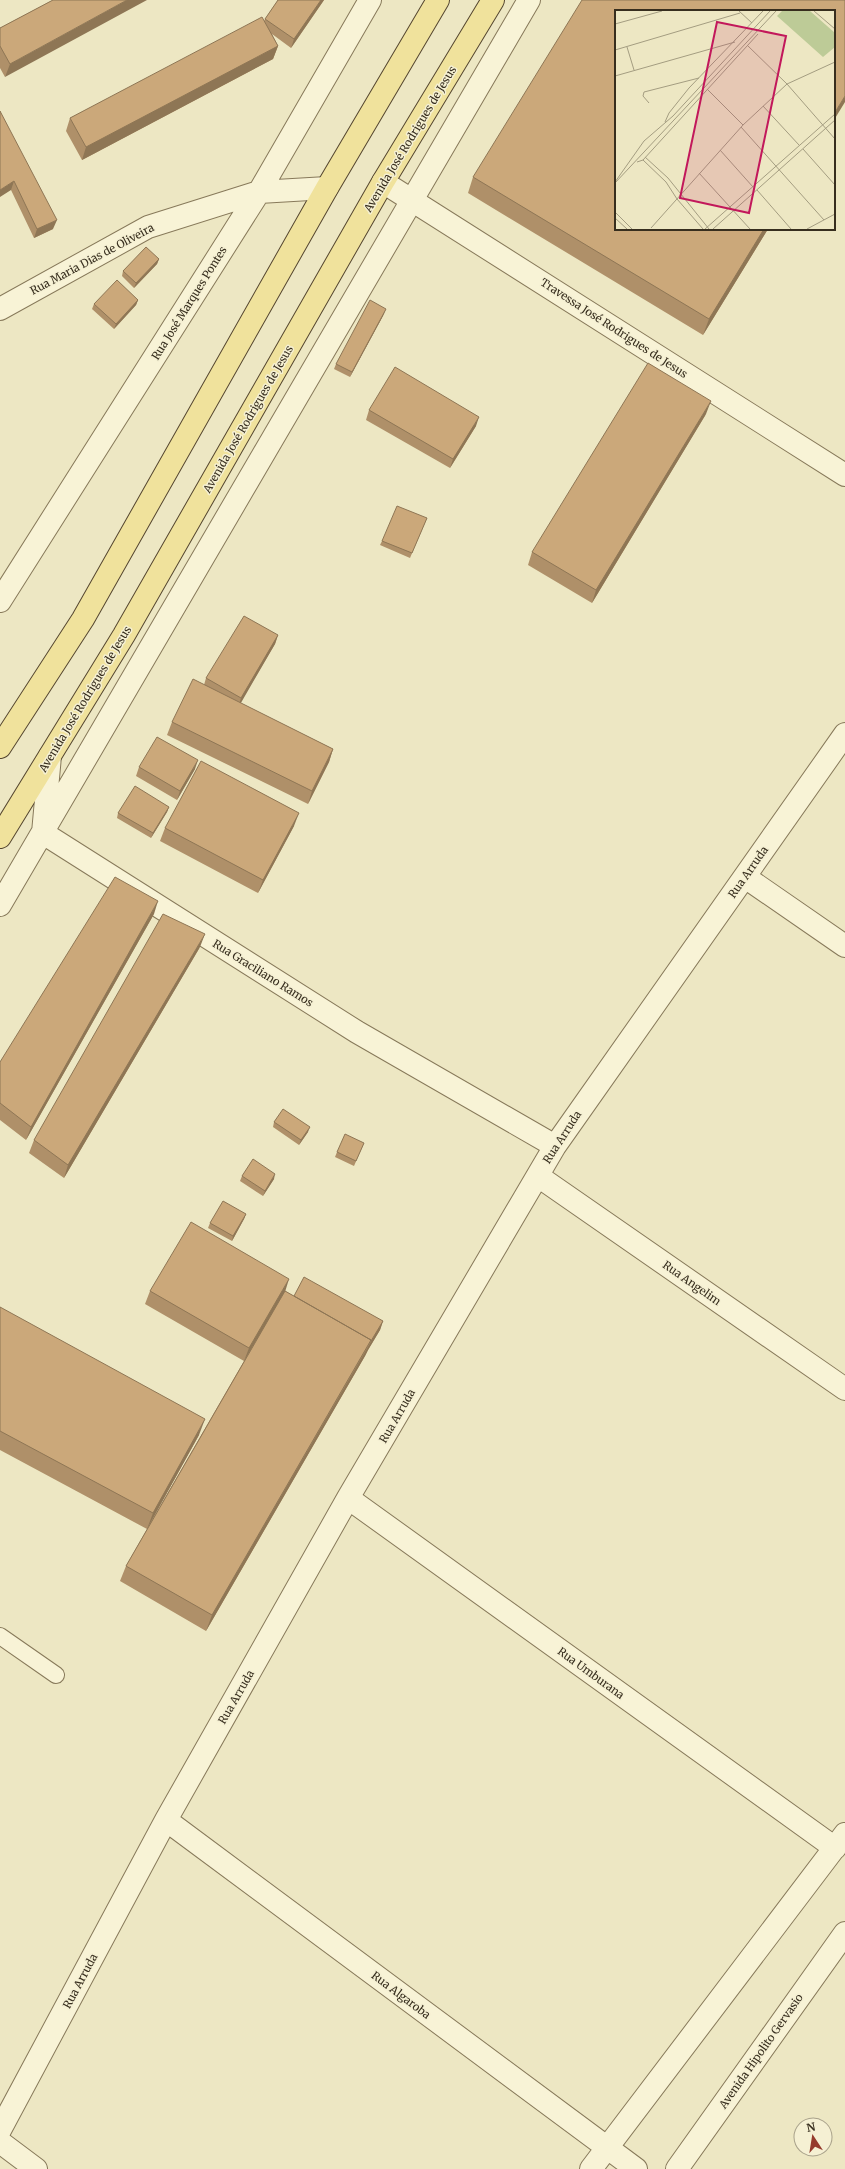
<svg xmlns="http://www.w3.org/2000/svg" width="845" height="2169" viewBox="0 0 845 2169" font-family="Merriweather,serif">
<rect width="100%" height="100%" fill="#ede7c3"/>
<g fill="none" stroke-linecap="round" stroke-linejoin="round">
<g stroke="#87795a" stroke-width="18">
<path id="lane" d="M0 1636 56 1675"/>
</g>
<g stroke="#87795a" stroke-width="24">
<path id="street" d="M383 182 845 475
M0 309 148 227 259 192 327 188
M0 601 259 192 370 0
M50 756 43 833 357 1032 555 1146
M745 877 845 946
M0 905 529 0
M538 1176 845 1389
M348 1498 835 1848
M166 1820 636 2169
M0 2130 166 1820 348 1498 555 1146 845 734
M0 2142 36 2169
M591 2169 845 1834
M677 2169 845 1933"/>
</g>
<g stroke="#55462f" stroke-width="24">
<path id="primary" d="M0 747 83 619 327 188 438 0
M0 837 124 635 383 182 493 0"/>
</g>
<use href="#lane" stroke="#f8f3d6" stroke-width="16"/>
<use href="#street" stroke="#f8f3d6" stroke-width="22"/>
<use href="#primary" stroke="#f0e29c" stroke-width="22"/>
</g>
<path fill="#af9069" d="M53 0 5 77 0 68V28Z
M278 0H324L291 48 272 34 278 46 273 59 82 160 66 131 70 118 264 21 265 19Z
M0 111 53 229 34 238 11 190Z
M473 177 616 229H768L703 335 468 193Z
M159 259 157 264 134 288 122 276 123 271Z
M138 300 136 305 114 329 92 309 94 304Z
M384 314 350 377 334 369 336 364Z
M369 410 476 426 450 468 366 420Z
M706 414 592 603 528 565 532 552Z
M427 518 410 558 380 545 382 541Z
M278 635 275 644 240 703 333 749 329 762 308 804 167 735 172 722 204 685 206 678Z
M139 767 195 769 177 800 136 776Z
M169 807 167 812 151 838 117 818 118 813Z
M294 826 258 893 160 841 165 828Z
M154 914 26 1140 0 1120V1062Z
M200 947 64 1178 29 1153 34 1140Z
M274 1122 308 1132 299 1145 273 1127Z
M364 1143 354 1166 335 1157 337 1152Z
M242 1176 274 1179 263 1196 240 1181Z
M246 1214 244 1219 232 1241 208 1228 210 1223Z
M150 1291H285L294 1296 383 1321 380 1330 368 1350 365 1356 206 1631 120 1581 126 1566 147 1529 0 1450V1307L199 1435 148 1527 244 1361 145 1304Z"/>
<path fill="#8e7655" d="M127 0H147L5 77 10 64Z
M321 0H324L291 48 294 39Z
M278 46 273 59 82 160 86 147Z
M845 96V102L834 120V114Z
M14 181 11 190 0 197V190Z
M57 220 53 229 34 238 37 229Z
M764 229H768L703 335 709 319Z
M159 259 157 264 134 288 136 283Z
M138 300 136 305 114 329 116 324Z
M386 309 384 314 350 377 352 372Z
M711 401 706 414 592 603 596 590Z
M479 417 476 426 450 468 453 459Z
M278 635 275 644 238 708 241 698Z
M333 749 329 762 308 804 312 791Z
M198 760 195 769 177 800 180 791Z
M169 807 167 812 151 838 153 833Z
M299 813 294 826 258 893 263 880Z
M158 901 154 914 26 1140 31 1127Z
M205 934 200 947 64 1178 68 1165Z
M310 1127 308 1132 299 1145 301 1140Z
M275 1174 274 1179 263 1196 265 1191Z
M246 1214 244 1219 232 1241 233 1236Z
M289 1279 285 1292 244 1361 249 1348Z
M383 1321 380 1330 368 1350 365 1356 206 1631 212 1615Z
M205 1419 199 1435 147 1529 153 1513Z"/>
<path fill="#cba87a" stroke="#8e7655" d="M53 0H127L10 64 0 46V28Z
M278 0H321L294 39 265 19Z
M582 0H845V96L834 114V11H616V229H764L709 319 473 177Z
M262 17 278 46 86 147 70 118Z
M0 111 57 220 37 229 14 181 0 190Z
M146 247 159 259 136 283 123 271Z
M117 280 138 300 116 324 94 304Z
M370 300 386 309 352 372 336 364Z
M648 363 711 401 596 590 532 552Z
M395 367 479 417 453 459 369 410Z
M397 506 427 518 412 553 382 541Z
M244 616 278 635 241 698 206 678Z
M193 679 333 749 312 791 172 722Z
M157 737 198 760 180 791 139 767Z
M201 761 299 813 263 880 165 828Z
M135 786 169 807 153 833 118 813Z
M115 877 158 901 31 1127 0 1103V1062Z
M163 914 205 934 68 1165 34 1140Z
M283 1109 310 1127 301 1140 274 1122Z
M345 1134 364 1143 356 1161 337 1152Z
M253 1159 275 1174 265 1191 242 1176Z
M223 1201 246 1214 233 1236 210 1223Z
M191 1222 289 1279 249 1348 150 1291Z
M304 1277 383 1321 371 1341V1340L294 1296Z
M285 1291 371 1340 212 1615 126 1566Z
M0 1307 205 1419 153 1513 0 1431Z"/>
<g text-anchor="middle" stroke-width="3" stroke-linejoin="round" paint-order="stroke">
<g font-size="11" fill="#372e1e" stroke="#f5f0d3">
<text transform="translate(410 139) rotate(-59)" y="4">Avenida José Rodrigues de Jesus</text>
<text transform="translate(92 259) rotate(-28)" y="4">Rua Maria Dias de Oliveira</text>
<text transform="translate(189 303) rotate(-58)" y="4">Rua José Marques Pontes</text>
<text transform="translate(614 328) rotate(33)" y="4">Travessa José Rodrigues de Jesus</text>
<text transform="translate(248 419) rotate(-60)" y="4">Avenida José Rodrigues de Jesus</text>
<text transform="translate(85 699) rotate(-59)" y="4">Avenida José Rodrigues de Jesus</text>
<text transform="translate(748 872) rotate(-55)" y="4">Rua Arruda</text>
<text transform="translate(263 973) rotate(32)" y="4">Rua Graciliano Ramos</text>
<text transform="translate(562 1137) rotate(-57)" y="4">Rua Arruda</text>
<text transform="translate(692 1283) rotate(35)" y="4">Rua Angelim</text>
<text transform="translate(397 1416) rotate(-60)" y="4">Rua Arruda</text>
<text transform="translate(591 1673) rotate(36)" y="4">Rua Umburana</text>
<text transform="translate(236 1697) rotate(-60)" y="4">Rua Arruda</text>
<text transform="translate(80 1981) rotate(-62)" y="4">Rua Arruda</text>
<text transform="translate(401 1995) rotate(37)" y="4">Rua Algaroba</text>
<text transform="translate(761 2051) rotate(-55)" y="4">Avenida Hipolito Gervasio</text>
</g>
</g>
<g transform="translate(615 10)">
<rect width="220" height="220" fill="#ede7c3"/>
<path d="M167 1H195L220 23V37L208 47 162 6Z" fill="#bdcb97"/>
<path fill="none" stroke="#a49d81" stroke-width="1" d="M124 1 137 13M199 1 220 19M0 14 47 1M132 35 172 74 220 129M12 37 19 60M0 40 125 3M0 66 120 32M92 79 128 115M34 93 28 86 29 82 84 68M148 96 184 135M50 112 54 103 74 78 148 1M126 117 209 210M188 139 220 175M105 140 138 177M30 147 53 168 94 219M28 150 143 24M22 152 28 150 51 172 62 189 88 219M84 163 135 219M0 172 29 131 58 106 155 1M0 173 161 1M142 180 176 219M0 202 17 219M0 208 12 219M36 218 128 115 172 74 220 52M90 219 220 104M98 219 220 110M192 219 220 204"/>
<path fill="#c2185b" fill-opacity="0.15" stroke="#c2185b" stroke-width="2" d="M102 12 171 26 134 203 65 188Z"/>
<rect width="220" height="220" fill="none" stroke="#372e1e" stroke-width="2"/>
</g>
<g transform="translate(813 2137) rotate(348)"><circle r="19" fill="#f5f0d3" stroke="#a9a28b"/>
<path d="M0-3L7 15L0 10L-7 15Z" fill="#953b2c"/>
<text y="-6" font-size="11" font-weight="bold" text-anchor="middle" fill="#372e1e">N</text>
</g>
</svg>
